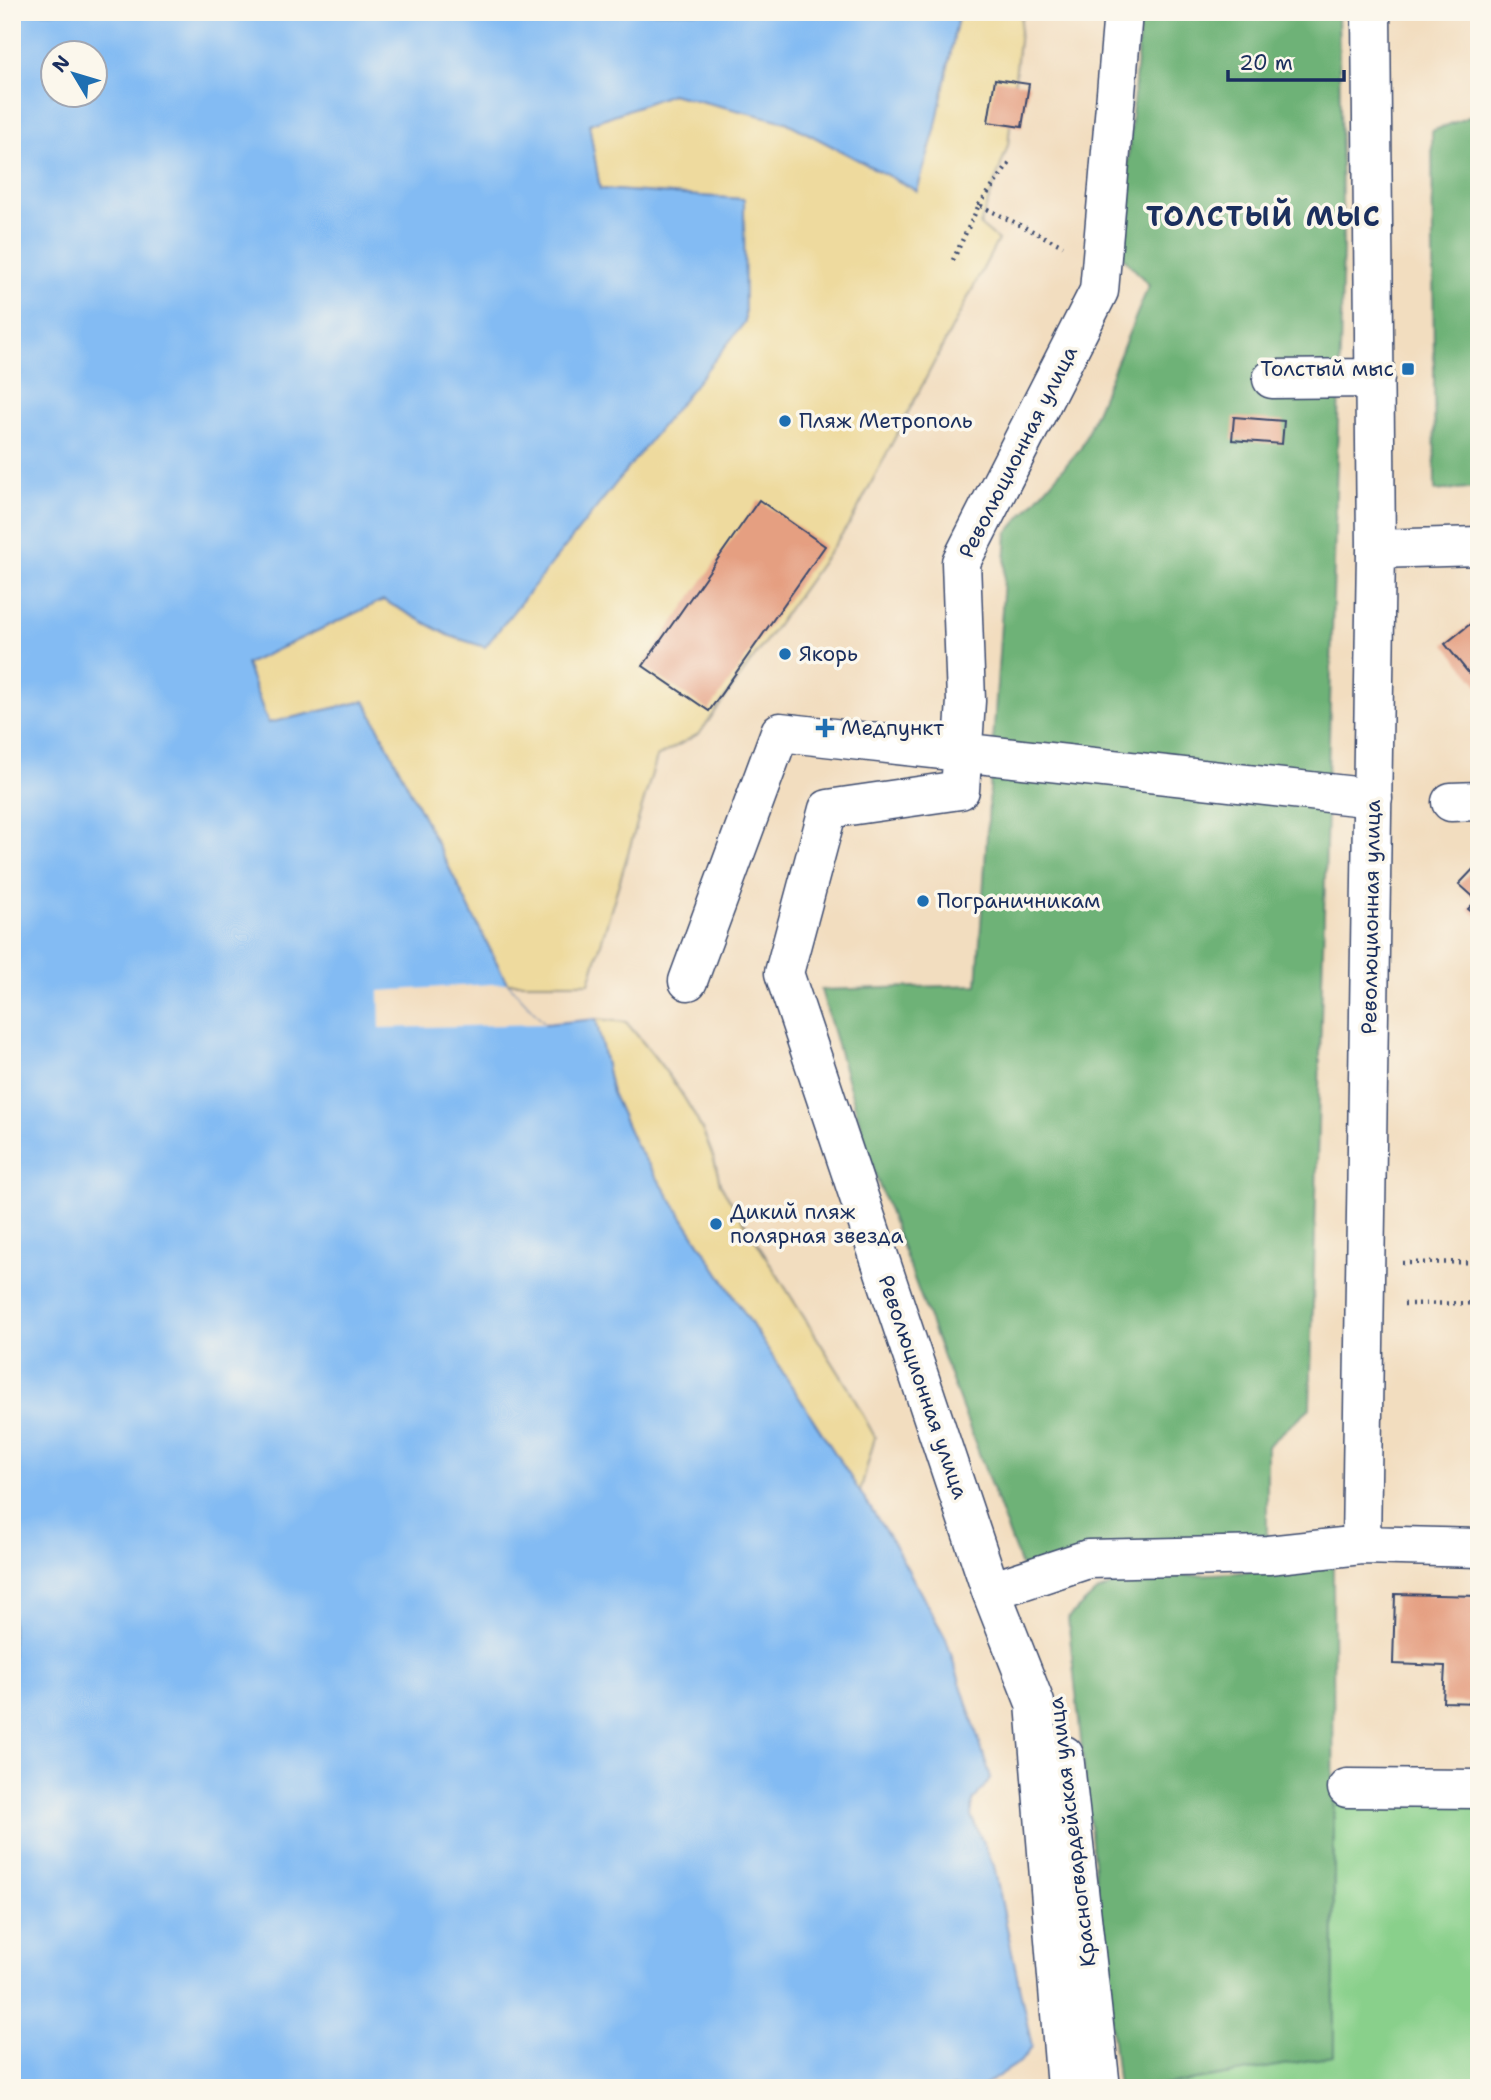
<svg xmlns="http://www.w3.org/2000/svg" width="1491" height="2100" viewBox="0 0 1491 2100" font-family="'Shantell Sans',sans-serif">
<rect width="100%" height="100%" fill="#fbf7ec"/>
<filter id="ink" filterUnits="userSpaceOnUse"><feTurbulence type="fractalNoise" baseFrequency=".0143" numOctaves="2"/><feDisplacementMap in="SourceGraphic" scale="14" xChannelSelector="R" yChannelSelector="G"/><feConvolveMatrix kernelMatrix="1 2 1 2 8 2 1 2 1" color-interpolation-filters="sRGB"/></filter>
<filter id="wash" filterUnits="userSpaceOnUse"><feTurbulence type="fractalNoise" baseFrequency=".00686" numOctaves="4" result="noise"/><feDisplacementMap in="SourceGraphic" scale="28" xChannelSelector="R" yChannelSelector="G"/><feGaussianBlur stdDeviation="1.57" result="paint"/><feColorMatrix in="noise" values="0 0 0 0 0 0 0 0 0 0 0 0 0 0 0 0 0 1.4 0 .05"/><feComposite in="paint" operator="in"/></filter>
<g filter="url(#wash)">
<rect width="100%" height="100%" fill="#f2ddbf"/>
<path fill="#89d08b" stroke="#528074" stroke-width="2" d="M1334 1798 1479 1800V2088H1150L1334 2056Z"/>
<path fill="#6eb277" stroke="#44706a" stroke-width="2" d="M1141 12H1338L1343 246 1310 1408 1267 1446V1540L1022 1569 874 1171 821 990 977 985 1007 533 1081 448 1149 285 1120 254Z
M1479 113V487L1435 491 1432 131Z
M1333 1567 1334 2056 1150 2088H1118L1068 1618 1095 1593 1126 1579Z"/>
<path fill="#eeda9e" stroke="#84847e" stroke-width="2" d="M959 12H1022L1008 145 980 225 998 240 852 520 700 733 657 757 589 983H507L365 701 268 724 246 664 383 600 450 636 743 200 600 189 589 124 671 94 786 122 917 190 935 130Z
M596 1019 626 1022C666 1069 709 1122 720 1184L848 1387 875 1437 860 1492 634 1142 612 1093Z"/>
<path fill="#83bbf3" stroke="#4f75a8" stroke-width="2" fill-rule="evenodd" d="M12 12H959L935 130 917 191 786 122 671 94 589 124 600 189 744 199 745 322 485 647 450 636 383 600 246 664 268 723 365 701 507 983 545 1024 596 1019 612 1093 634 1142 895 1546 946 1639 991 1778 973 1801 971 1816 994 1866 1032 2047 1020 2062 980 2088H12ZM52 52H94V94H52Z"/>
<path fill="#f2ddbf" d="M507 983 545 1024 380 1028 379 991Z"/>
<g id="blocks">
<path fill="#e59f81" d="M995 79 1029 84 1022 127 988 122Z
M1234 417 1284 421 1282 444 1232 440Z
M759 500 825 546 709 711 643 666Z
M1479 617V686L1445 644Z
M1479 863V918L1468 909 1477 900 1459 884Z
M1395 1594 1479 1596V1703L1443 1702 1445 1666 1393 1664Z"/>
</g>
</g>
<g filter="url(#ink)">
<use href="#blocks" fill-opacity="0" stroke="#3b496d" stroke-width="2"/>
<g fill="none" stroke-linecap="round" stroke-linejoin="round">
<g stroke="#3b496d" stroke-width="41">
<path id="minor" d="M1272 379 1375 378
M1376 549 1479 546
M1451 802 1479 801
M688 981 780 732 1373 798
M1361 1545 1376 549 1371 12
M991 1591 1088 1559 1268 1555 1361 1545 1479 1548
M1064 1755 1101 2088
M1347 1788 1479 1789
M1066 2088 1035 1703 991 1591 784 973 828 809 960 790 966 701 961 562 1099 291 1123 12"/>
</g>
<path stroke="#3b496d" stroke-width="4.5" stroke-dasharray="2 5" stroke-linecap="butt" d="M979 205 1012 160
M953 260 979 205 1063 246
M1402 1263 1479 1262
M1404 1304 1479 1303"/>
<use href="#minor" stroke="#fff" stroke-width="38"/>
</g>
</g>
<g fill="#1f6fb2" stroke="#fbf7ec" stroke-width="2.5">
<rect x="1401" y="362" width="14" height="14" rx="3.5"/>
<circle cx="785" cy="421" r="7"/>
<circle cx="785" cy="654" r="7"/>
<path d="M821.5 717.5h7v7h7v7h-7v7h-7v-7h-7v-7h7z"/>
<circle cx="923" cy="901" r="7"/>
<circle cx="716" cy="1224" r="7"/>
</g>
<g text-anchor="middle" stroke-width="7" stroke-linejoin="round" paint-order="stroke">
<g font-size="21" fill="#1b2f5e" stroke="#fbf7ec" text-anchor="start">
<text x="1394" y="376" text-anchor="end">Толстый мыс</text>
<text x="799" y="428">Пляж Метрополь</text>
<text x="799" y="661">Якорь</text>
<text x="841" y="735">Медпункт</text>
<text x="937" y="908">Пограничникам</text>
<text x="730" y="1219">Дикий пляж<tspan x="730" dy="24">полярная звезда</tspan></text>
</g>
<g font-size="21" fill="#1b2f5e" stroke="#fbf7ec">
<text transform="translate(1018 452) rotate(-63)" y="7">Революционная улица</text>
<text transform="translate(1371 917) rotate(-89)" y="7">Революционная улица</text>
<text transform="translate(923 1387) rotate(71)" y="7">Революционная улица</text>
<text transform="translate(1072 1832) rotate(-97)" y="7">Красногвардейская улица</text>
</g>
<g font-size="28" font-weight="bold" letter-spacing="2" fill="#1b2f5e" stroke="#fbf7ec">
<text x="1264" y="226">ТОЛСТЫЙ МЫС</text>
</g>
</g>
<rect width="1491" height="2100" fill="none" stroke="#fbf7ec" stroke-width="42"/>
<g transform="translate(74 74) rotate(308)"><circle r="33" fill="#fbf7ec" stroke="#a1a7b3" stroke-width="2"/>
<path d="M0-5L12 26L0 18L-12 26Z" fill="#1f6fb2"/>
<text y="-10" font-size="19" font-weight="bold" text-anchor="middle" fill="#1b2f5e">N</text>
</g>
<path d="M1228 70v10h116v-10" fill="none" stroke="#1b2f5e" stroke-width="3.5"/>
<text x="1239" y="70" font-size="21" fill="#1b2f5e" stroke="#fbf7ec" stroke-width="5" paint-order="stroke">20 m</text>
</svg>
